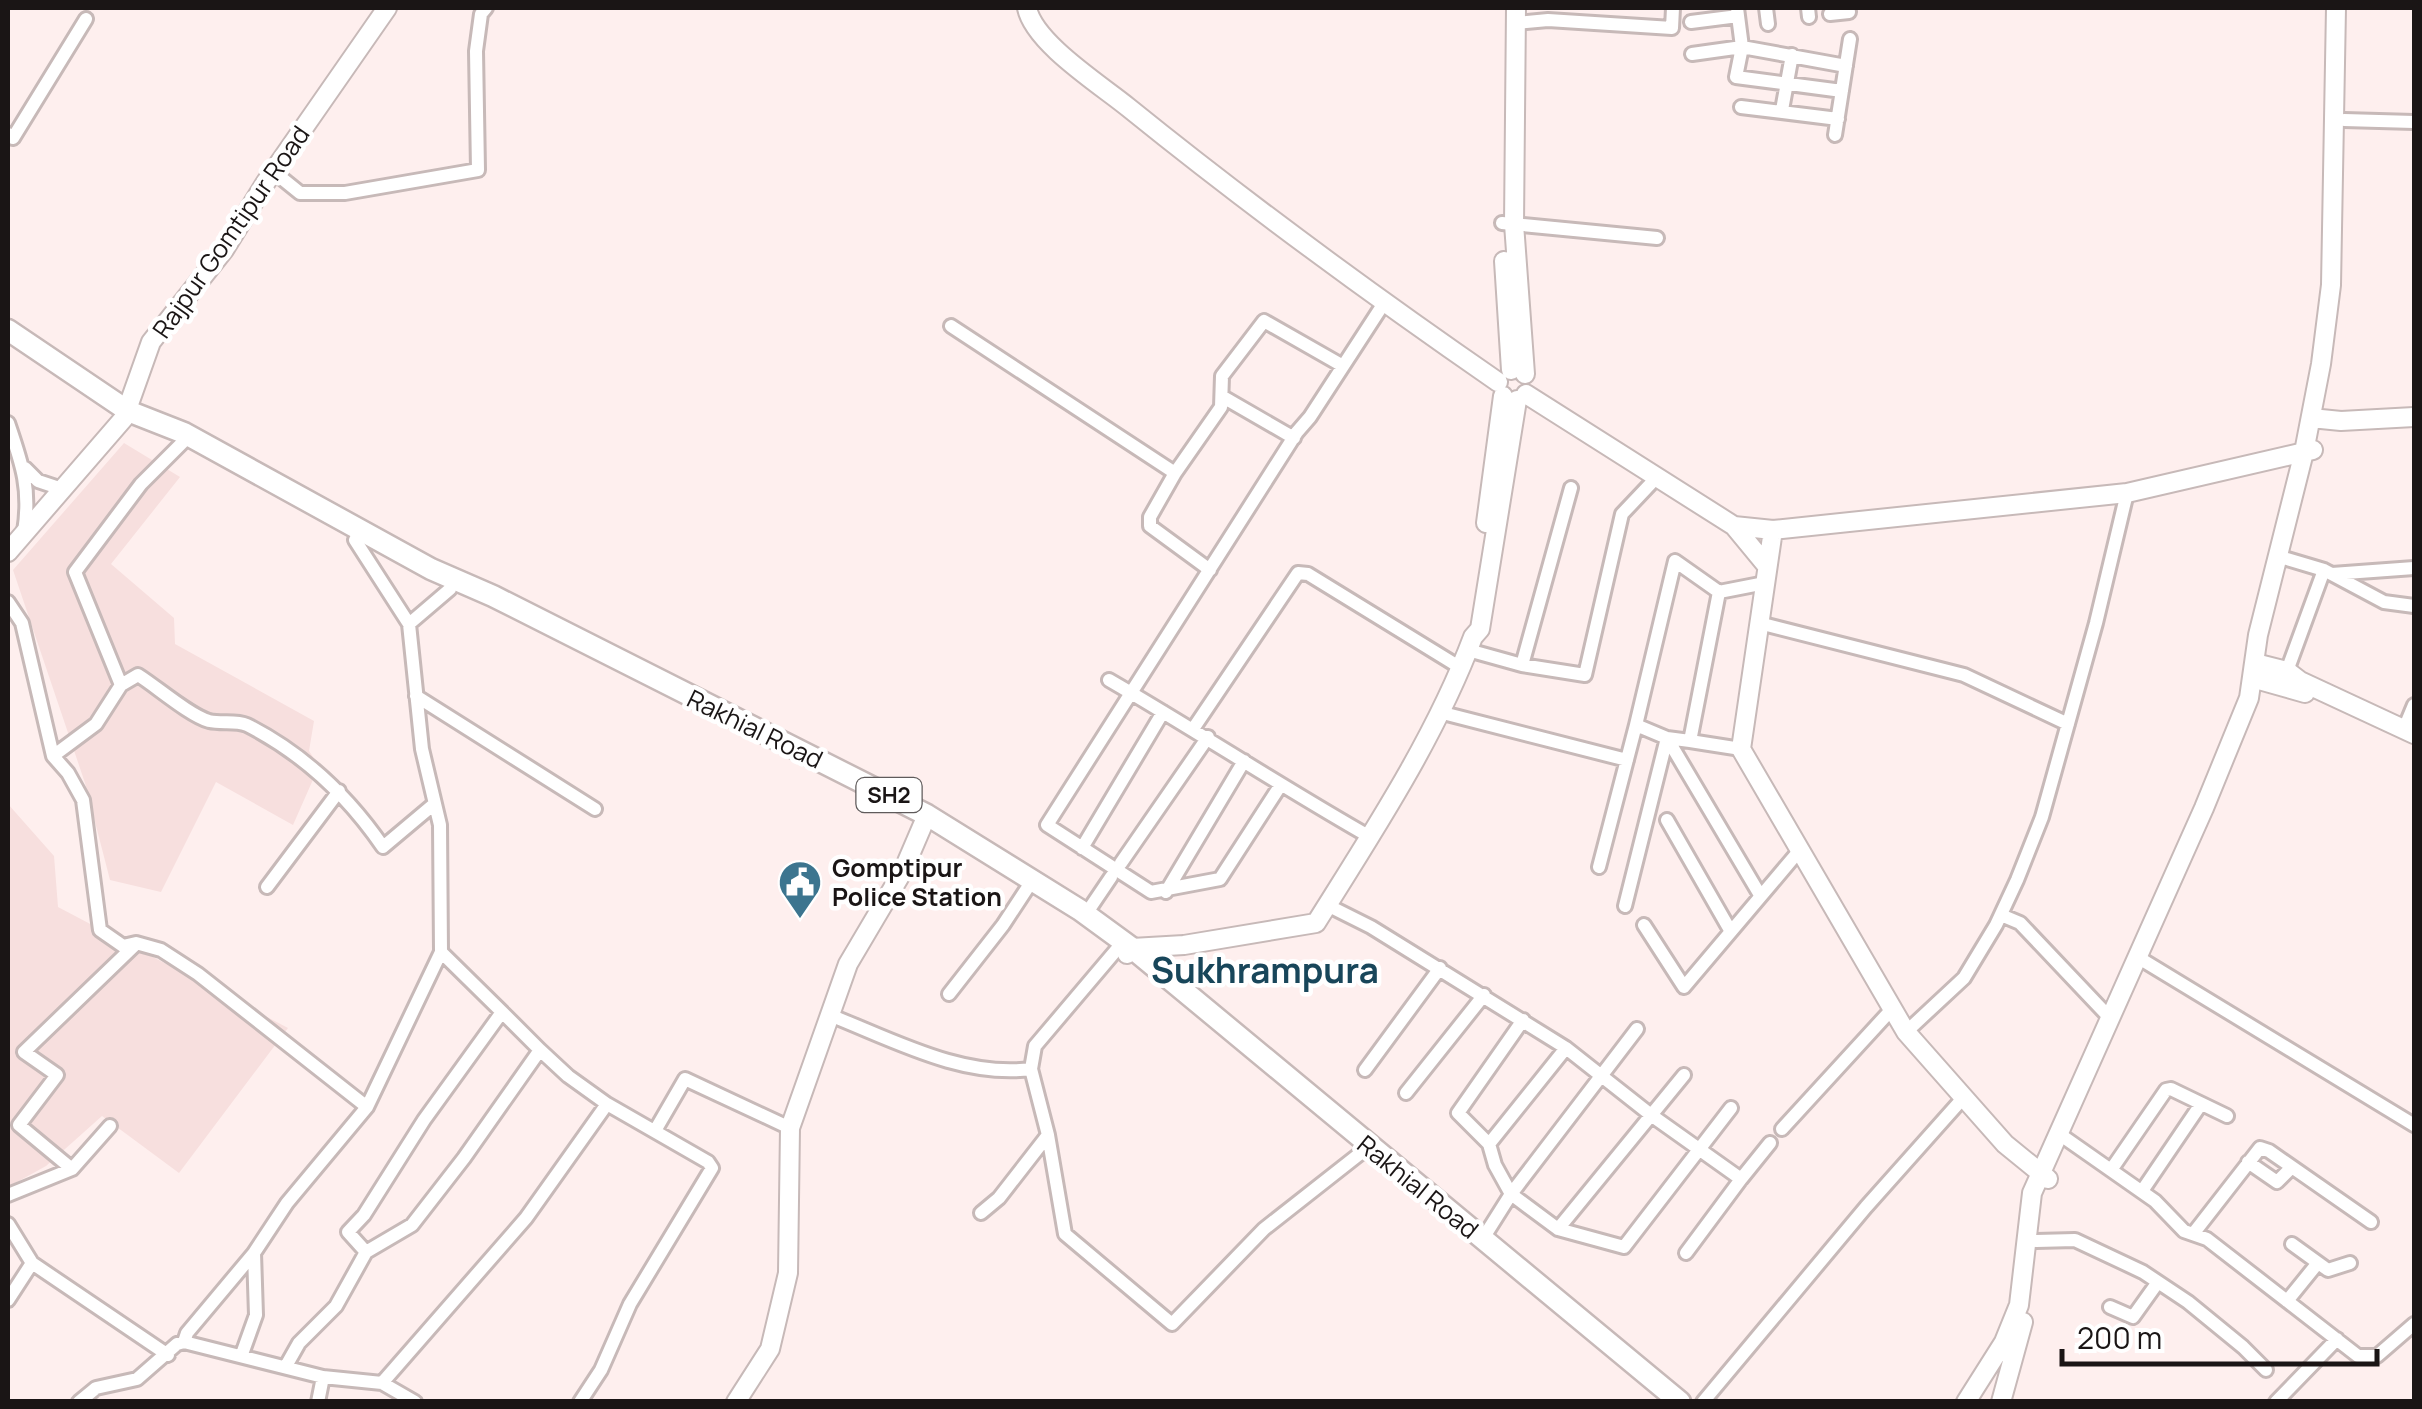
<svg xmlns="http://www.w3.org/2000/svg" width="2422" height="1409" viewBox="0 0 2422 1409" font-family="Manrope,sans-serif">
<rect width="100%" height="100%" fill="#feefee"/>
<path fill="#f7dfde" d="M124 443 180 477 111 564 174 618 175 644 314 721 309 751 319 766 293 825 216 782 161 892 110 880 85 783 13 570Z
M8 804 54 856 58 907 288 1028 179 1173 102 1116 46 1166 8 1187Z"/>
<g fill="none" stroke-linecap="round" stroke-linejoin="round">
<g stroke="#c7b9b8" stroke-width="18">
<path id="street" d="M1737 8 1742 47 1736 77 1842 91
M1766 8 1768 24
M1808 8 1809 17
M1830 14 1849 12 1848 8
M1691 22 1738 16
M1516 23 1548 20 1672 28 1673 8
M1692 54 1742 47 1846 66
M1741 107 1838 119
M1782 110 1792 55
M2344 120 2414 122
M8 134 13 138 86 19
M1835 135 1850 39
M274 172 300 193H345L478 170 476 51 481 14 486 8
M1502 223 1657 238
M951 326 1175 473 1221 407 1222 376 1264 321 1343 366
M1223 397 1294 438
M8 423C22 464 31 489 24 532
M25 468 38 481 62 489
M1175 473 1150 517V526L1210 570
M2287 559 2324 570 2384 602 2414 606
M2332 574 2414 568
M1719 592 1675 561 1636 725 1667 738 1760 895
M8 602 22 623 53 756 68 773 83 800 100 930 123 946 136 943 161 950 198 974 367 1107
M1759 623 1964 675 2068 724
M409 624 450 589
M1468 650 1522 665 1585 675 1622 514 1657 477
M1522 665 1571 488
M2287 671 2324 570
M1109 680C1197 731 1282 787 1370 837
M121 685 138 675C157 687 189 715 209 721 222 724 235 720 247 725 304 754 348 796 383 847L433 805
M416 696 595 809
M1439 712 1627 760
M1193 729 1298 573 1308 574 1461 668
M2404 729 2414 705
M1741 749 1690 741 1719 592 1765 583
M53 756 96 724 121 685 75 572 141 484 184 441
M1280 786 1220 879 1151 892 1047 825 1297 432 1310 417 1384 303
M1667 820 1730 930
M1082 848 1163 712
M1121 863 1208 737
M1599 867 1636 725
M267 887 339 791
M1166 892 1244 761
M1327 905 1371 927 1566 1048 1651 1115 1741 1179 1770 1143
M1625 906 1667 738 1690 741
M1086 914 1111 877
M2001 915 2020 923 2109 1017
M1644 925 1684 987 1799 851
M2144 961 2414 1125
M949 994 1003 925 1028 887
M502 1012 540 1050
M832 1016C895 1041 963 1078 1031 1069
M1523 1020 1458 1113 1489 1144 1495 1165 1511 1194 1558 1229 1624 1247 1731 1108
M1906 1032 1964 978 1996 925 2017 880 2042 817 2096 623 2127 493
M1365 1070 1440 968
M1406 1093 1484 995
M656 1129 685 1079 790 1128
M1782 1129 1892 1009
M1048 1135 1065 1234 1172 1324 1264 1229 1362 1152
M2065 1138 2155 1201 2184 1231 2207 1239 2358 1356H2377L2414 1324
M1489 1144 1566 1048
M2248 1162 2277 1182 2292 1167
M72 1169 19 1125 57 1075 24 1052 136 944
M2111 1170 2166 1090 2171 1089 2227 1116
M2142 1191 2201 1104
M8 1195 72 1169 110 1126
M981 1213 999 1198 1048 1135 1031 1069 1035 1046 1118 948
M8 1224 32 1263 8 1300
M1558 1229 1684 1075
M2193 1234 2260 1148 2269 1151 2371 1222
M1482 1240 1511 1194 1637 1029
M2036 1241 2075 1240 2143 1272 2188 1302 2243 1347 2266 1370
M2292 1244 2328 1270 2350 1263
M366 1252 412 1225 464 1158 540 1050 568 1076 607 1104
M1686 1253 1741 1179
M32 1263 168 1355
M2287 1301 2317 1264
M2110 1307 2133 1317 2158 1282
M184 1342 187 1333 254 1253 287 1203 367 1107 441 952 440 825 422 749 409 624 355 540
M242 1354 256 1315 254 1253
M286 1366 299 1343 336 1306 366 1252 348 1232 364 1215 424 1120 502 1012 441 952
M382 1383 526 1218 607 1104 708 1162 712 1168 630 1304 601 1370 580 1402
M79 1402 96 1388 137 1379 177 1344 184 1342 323 1377 382 1383 415 1402
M318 1402 323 1377
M1703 1402 1866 1207 1964 1097
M2276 1402 2337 1339"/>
</g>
<g stroke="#c7b9b8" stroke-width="22">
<path id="secondary" d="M1027 8C1034 43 1101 85 1129 108 1249 205 1372 295 1498 382
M1516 8 1514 224 1525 374
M1504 261 1511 370
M1526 394 1734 526 1767 566
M2311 418 2341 421 2414 417
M1486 523 1503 396
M1734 526 1773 530 2127 493 2313 450
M1773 530 1741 749 1906 1032 2005 1144 2048 1179
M8 552 124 418 151 342 224 250 266 182 387 8
M2255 663 2287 671 2300 681 2414 734
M2252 678 2305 693
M1127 954 1132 948 1184 945 1316 923C1373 832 1435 738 1473 637L1480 629 1517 400
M736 1402 770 1349 788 1273 790 1128 848 964 903 871 927 815
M1966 1402 2004 1342 2019 1305 2032 1193 2204 808 2249 698 2258 635 2304 452 2321 364 2331 285 2336 8
M2001 1402 2023 1322"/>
</g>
<g stroke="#c7b9b8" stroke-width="25">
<path id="primary" d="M8 330 128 411 184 433 431 569 493 596 927 815 1080 910 1132 948 1680 1402"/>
</g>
<use href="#street" stroke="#fff" stroke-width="12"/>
<use href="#secondary" stroke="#fff" stroke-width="18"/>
<use href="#primary" stroke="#fff" stroke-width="20"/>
</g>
<defs>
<g id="civic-pin" transform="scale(2.25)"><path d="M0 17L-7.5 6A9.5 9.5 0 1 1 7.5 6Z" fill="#3c758f" stroke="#fff"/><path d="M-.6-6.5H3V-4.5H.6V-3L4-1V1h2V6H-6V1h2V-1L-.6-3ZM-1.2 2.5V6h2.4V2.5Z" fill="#fff"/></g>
</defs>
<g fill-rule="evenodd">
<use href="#civic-pin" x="800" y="882"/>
</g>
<g text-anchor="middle" stroke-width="9" stroke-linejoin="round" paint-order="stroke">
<rect fill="#fff" stroke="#5f5b5b" stroke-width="2.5" x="856.5" y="778" width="65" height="34" rx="8"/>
<g font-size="22" font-weight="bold" fill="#1a1515">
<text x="889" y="803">SH2</text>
</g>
<g font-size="25" fill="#1a1515" stroke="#fff">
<text transform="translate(231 232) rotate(-55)" y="9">Rajpur Gomtipur Road</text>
<text transform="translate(755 729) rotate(26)" y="9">Rakhial Road</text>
<text transform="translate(1418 1187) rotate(39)" y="9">Rakhial Road</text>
</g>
<g font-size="25" font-weight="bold" fill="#1a1515" stroke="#fff" text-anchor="start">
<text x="832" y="877">Gomptipur<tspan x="832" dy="29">Police Station</tspan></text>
</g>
<g font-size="35" font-weight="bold" fill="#18465a" stroke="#fff">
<text x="1265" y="983">Sukhrampura</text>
</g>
</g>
<rect width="2422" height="1409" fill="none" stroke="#1a1515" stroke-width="20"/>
<path d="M2062 1349v15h315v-15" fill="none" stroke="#1a1515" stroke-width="5"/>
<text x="2077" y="1349" font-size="30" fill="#1a1515" stroke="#ffffff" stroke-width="8" paint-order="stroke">200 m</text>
</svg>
